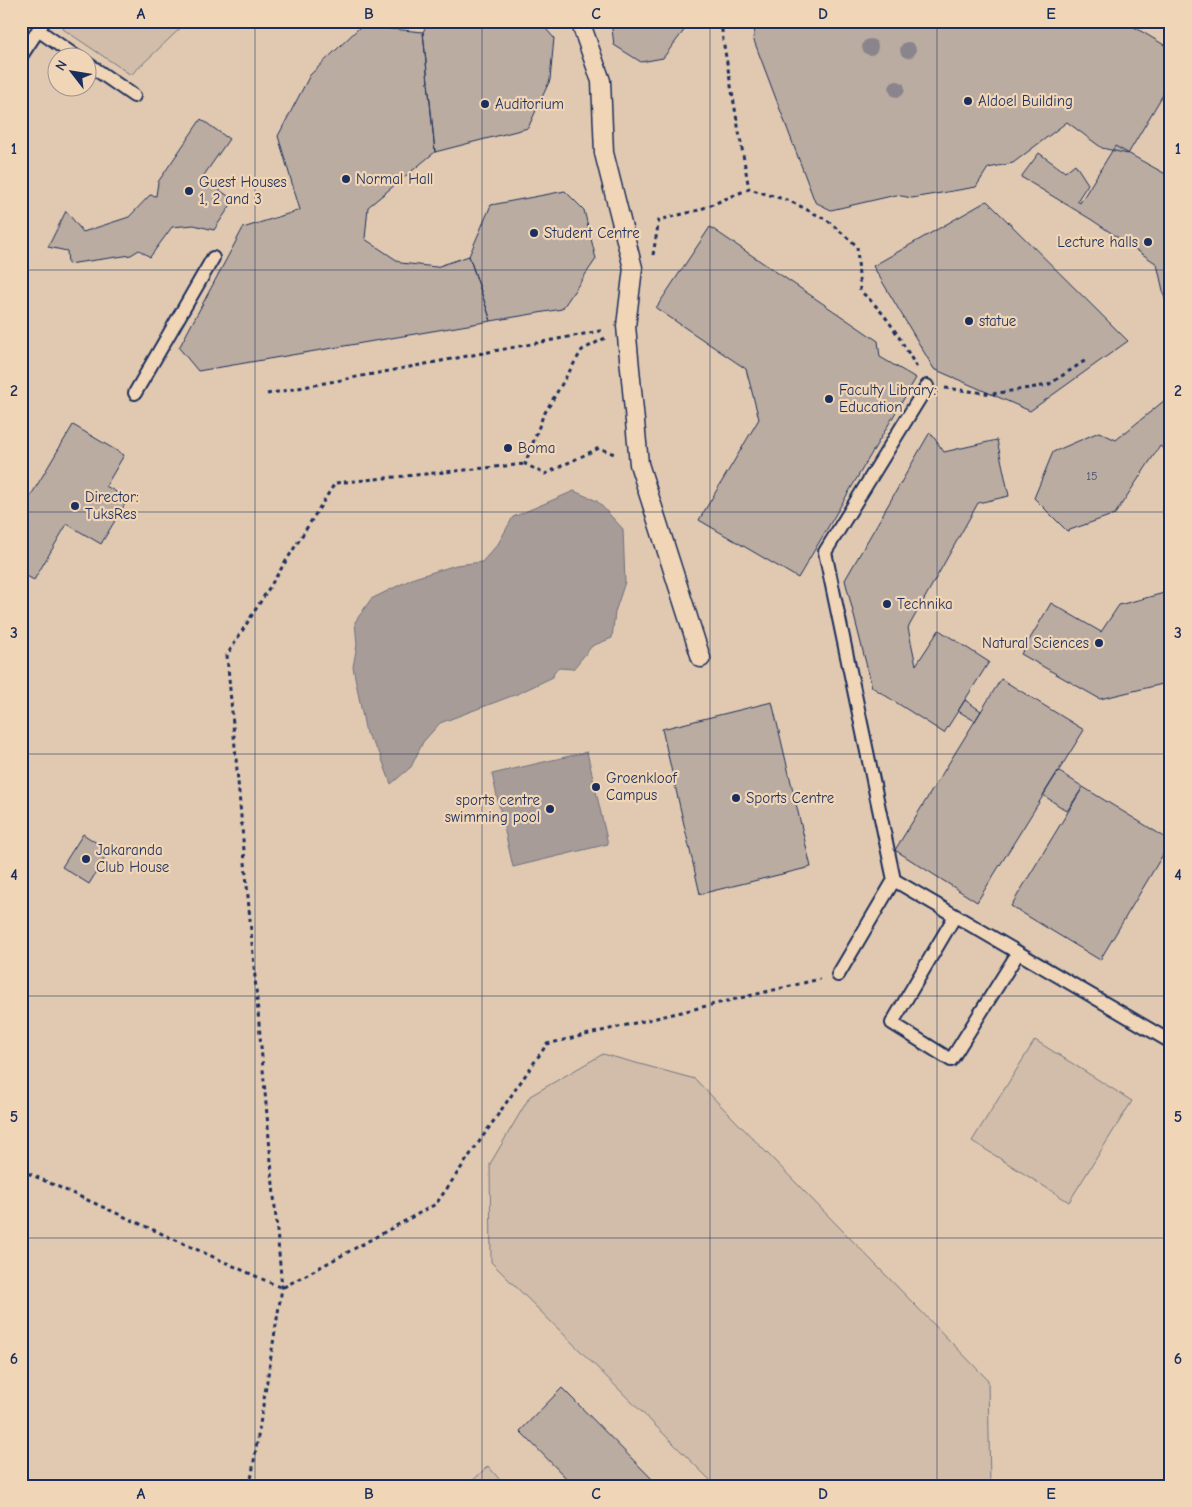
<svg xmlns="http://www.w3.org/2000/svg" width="1192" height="1507" viewBox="0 0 1192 1507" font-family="'Comic Neue',sans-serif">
<rect width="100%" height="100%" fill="#f0d5b7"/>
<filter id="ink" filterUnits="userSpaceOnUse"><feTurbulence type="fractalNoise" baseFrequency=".02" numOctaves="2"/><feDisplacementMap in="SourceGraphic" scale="10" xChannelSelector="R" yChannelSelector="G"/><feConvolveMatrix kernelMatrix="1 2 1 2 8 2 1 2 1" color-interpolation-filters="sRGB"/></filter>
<g filter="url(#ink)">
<path fill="#e0c9b0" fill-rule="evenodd" d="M21 21H1171V1486H21ZM58 58H88V88H58Z"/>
<path fill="#d1bdaa" stroke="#767684" d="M68 21H188L131 75 63 29Z
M1035 1040 1132 1101 1069 1202 972 1141Z
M603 1054 695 1079 988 1380 990 1486H716L491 1262 490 1164 530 1096Z
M488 1466 505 1486H467Z"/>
<path fill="#a79c98" stroke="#6f7081" d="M574 491 597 501 623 529 625 582 615 612 612 638 592 646 573 669 559 668 554 672 553 677 517 694 440 723 423 742 411 767 391 784 380 754 366 733 353 667 357 645 355 622 371 599 414 578 456 565 482 562 498 544 513 517Z
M587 752 608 844 513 867 492 774Z"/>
<path fill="#bbaca1" stroke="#1b2f5e" d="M429 21H539L554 38 550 80 528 128 435 152 423 32Z
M611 21H688L689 24 663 58 641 62 614 45Z
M757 21H1124L1171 49V81L1128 154 1102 148 1067 122 1013 163 988 168 976 187 912 198 896 195 831 210 815 202 753 38Z
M361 26 423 32 435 152 368 207 365 239 401 263 436 267 469 256 491 321 198 371 179 348 243 228 300 210 278 136 310 75Z
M201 119 229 139 202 178 234 200 214 230 194 225 172 227 150 257 139 250 131 255 68 264 67 251 48 247 66 211 83 232 129 217 150 195 156 196 158 182Z
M1115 146 1171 177V326L1157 264 1092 220 1021 177 1039 153 1065 172 1075 164 1088 184 1077 201 1080 203Z
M565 191 584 210 596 259 562 309 491 321 469 256 491 205Z
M987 201 1128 341 1030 411 934 369 873 266Z
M710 227 878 341 880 357 916 378 798 578 699 520 759 419 746 369 656 308Z
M1171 395V454L1160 446 1115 514 1067 531 1034 498 1053 452 1099 432 1116 440Z
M73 425 124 455 106 486 128 499 101 544 67 524 34 580 21 573V512Z
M930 432 944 452 997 440 1009 496 978 503 908 628 916 665 939 630 989 662 944 733 872 687 845 580Z
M1168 592 1171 594V682L1100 699 1021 654 1051 603 1101 632 1119 605Z
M1001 679 1084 730 977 902 895 850Z
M965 700 981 711 975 721 958 711Z
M772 702 811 867 700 894 662 729Z
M1058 771 1083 787 1067 811 1043 795Z
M1083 787 1171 841 1100 960 1011 906Z
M83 834 109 851 89 884 62 867Z
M562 1388 659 1486H574L520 1431Z"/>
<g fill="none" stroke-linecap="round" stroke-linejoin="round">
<g stroke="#1b2f5e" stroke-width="16">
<path id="service" d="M38 30 78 58
M21 56 44 21
M88 64 134 96
M927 386 825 552 894 880 1171 1042
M135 393 213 258
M955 916 892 1023 951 1060 1018 953
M838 975 894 880"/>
</g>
<g stroke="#1b2f5e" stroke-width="21">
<path id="pedestrian" d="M580 21 601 81 604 153 633 268 626 326 639 464 701 658"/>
</g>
<path stroke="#1b2f5e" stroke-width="3" stroke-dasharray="4 4" stroke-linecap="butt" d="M721 21 723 40 749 189
M653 255 659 220 699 210 749 189 790 201 827 220 857 246 860 291C887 313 901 340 918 370
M605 338 582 350 543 416 525 464 545 474 599 448 617 455
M945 388 992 394 1048 385 1086 360
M267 394 605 330
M21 868 23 872 21 879
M21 1170 282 1288 436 1204 547 1044 820 979
M250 1486 282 1288 227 655 335 483 525 464"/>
<use href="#service" stroke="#f0d5b7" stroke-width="12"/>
<use href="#pedestrian" stroke="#f0d5b7" stroke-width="18"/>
</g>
<g fill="#8a858c">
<circle cx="870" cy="47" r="8"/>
<circle cx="908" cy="50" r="8"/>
<circle cx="897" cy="89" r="8"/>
</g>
</g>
<path fill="none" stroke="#1b2f5e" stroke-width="1" stroke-opacity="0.55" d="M255 21V1486M482 21V1486M710 21V1486M937 21V1486M21 270H1171M21 512H1171M21 754H1171M21 996H1171M21 1238H1171"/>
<g fill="#1b2f5e" stroke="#f0d5b7" stroke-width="2">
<circle cx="968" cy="101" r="5"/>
<circle cx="485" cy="104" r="5"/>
<circle cx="346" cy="179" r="5"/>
<circle cx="189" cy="191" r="5"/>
<circle cx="534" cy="233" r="5"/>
<circle cx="1148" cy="242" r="5"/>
<circle cx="969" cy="321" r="5"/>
<circle cx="829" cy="399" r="5"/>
<circle cx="508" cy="448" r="5"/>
<circle cx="75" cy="506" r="5"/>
<circle cx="887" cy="604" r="5"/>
<circle cx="1099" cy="643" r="5"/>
<circle cx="596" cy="787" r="5"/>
<circle cx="736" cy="798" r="5"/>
<circle cx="550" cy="809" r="5"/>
<circle cx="86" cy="859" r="5"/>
</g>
<g text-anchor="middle" stroke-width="4.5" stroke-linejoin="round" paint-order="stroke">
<g font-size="12" fill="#434e6f">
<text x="1092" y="480">15</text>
</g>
<g font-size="15" fill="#1b2f5e" stroke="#f0d5b7" text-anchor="start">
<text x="978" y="106">Aldoel Building</text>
<text x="495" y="109">Auditorium</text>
<text x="356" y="184">Normal Hall</text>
<text x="199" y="187">Guest Houses<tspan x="199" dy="17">1, 2 and 3</tspan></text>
<text x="544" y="238">Student Centre</text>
<text x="1138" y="247" text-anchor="end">Lecture halls</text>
<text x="979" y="326">statue</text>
<text x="839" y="395">Faculty Library:<tspan x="839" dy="17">Education</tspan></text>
<text x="518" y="453">Boma</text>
<text x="85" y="502">Director:<tspan x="85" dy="17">TuksRes</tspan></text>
<text x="897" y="609">Technika</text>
<text x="1089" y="648" text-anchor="end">Natural Sciences</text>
<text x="606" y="783">Groenkloof<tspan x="606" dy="17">Campus</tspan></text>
<text x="746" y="803">Sports Centre</text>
<text x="540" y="805" text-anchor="end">sports centre<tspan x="540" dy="17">swimming pool</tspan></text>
<text x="96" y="855">Jakaranda<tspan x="96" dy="17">Club House</tspan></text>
</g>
</g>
<rect width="1192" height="1507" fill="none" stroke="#f0d5b7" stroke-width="55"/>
<g transform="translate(72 72) rotate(301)"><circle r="24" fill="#f0d5b7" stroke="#9b9393"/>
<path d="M0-4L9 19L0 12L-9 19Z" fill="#1b2f5e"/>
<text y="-8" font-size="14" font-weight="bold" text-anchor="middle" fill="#1b2f5e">N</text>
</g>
<rect x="28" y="28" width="1136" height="1452" fill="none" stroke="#1b2f5e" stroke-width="2"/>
<g font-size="16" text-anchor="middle" font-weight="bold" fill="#1b2f5e">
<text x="141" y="19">A</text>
<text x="369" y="19">B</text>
<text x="596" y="19">C</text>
<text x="823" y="19">D</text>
<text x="1051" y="19">E</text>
<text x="14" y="154">1</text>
<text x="1178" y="154">1</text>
<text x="14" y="396">2</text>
<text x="1178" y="396">2</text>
<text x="14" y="638">3</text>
<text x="1178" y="638">3</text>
<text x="14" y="880">4</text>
<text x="1178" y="880">4</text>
<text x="14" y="1122">5</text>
<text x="1178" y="1122">5</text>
<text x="14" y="1364">6</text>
<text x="1178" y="1364">6</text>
<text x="141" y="1499">A</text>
<text x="369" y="1499">B</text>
<text x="596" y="1499">C</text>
<text x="823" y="1499">D</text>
<text x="1051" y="1499">E</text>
</g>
</svg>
